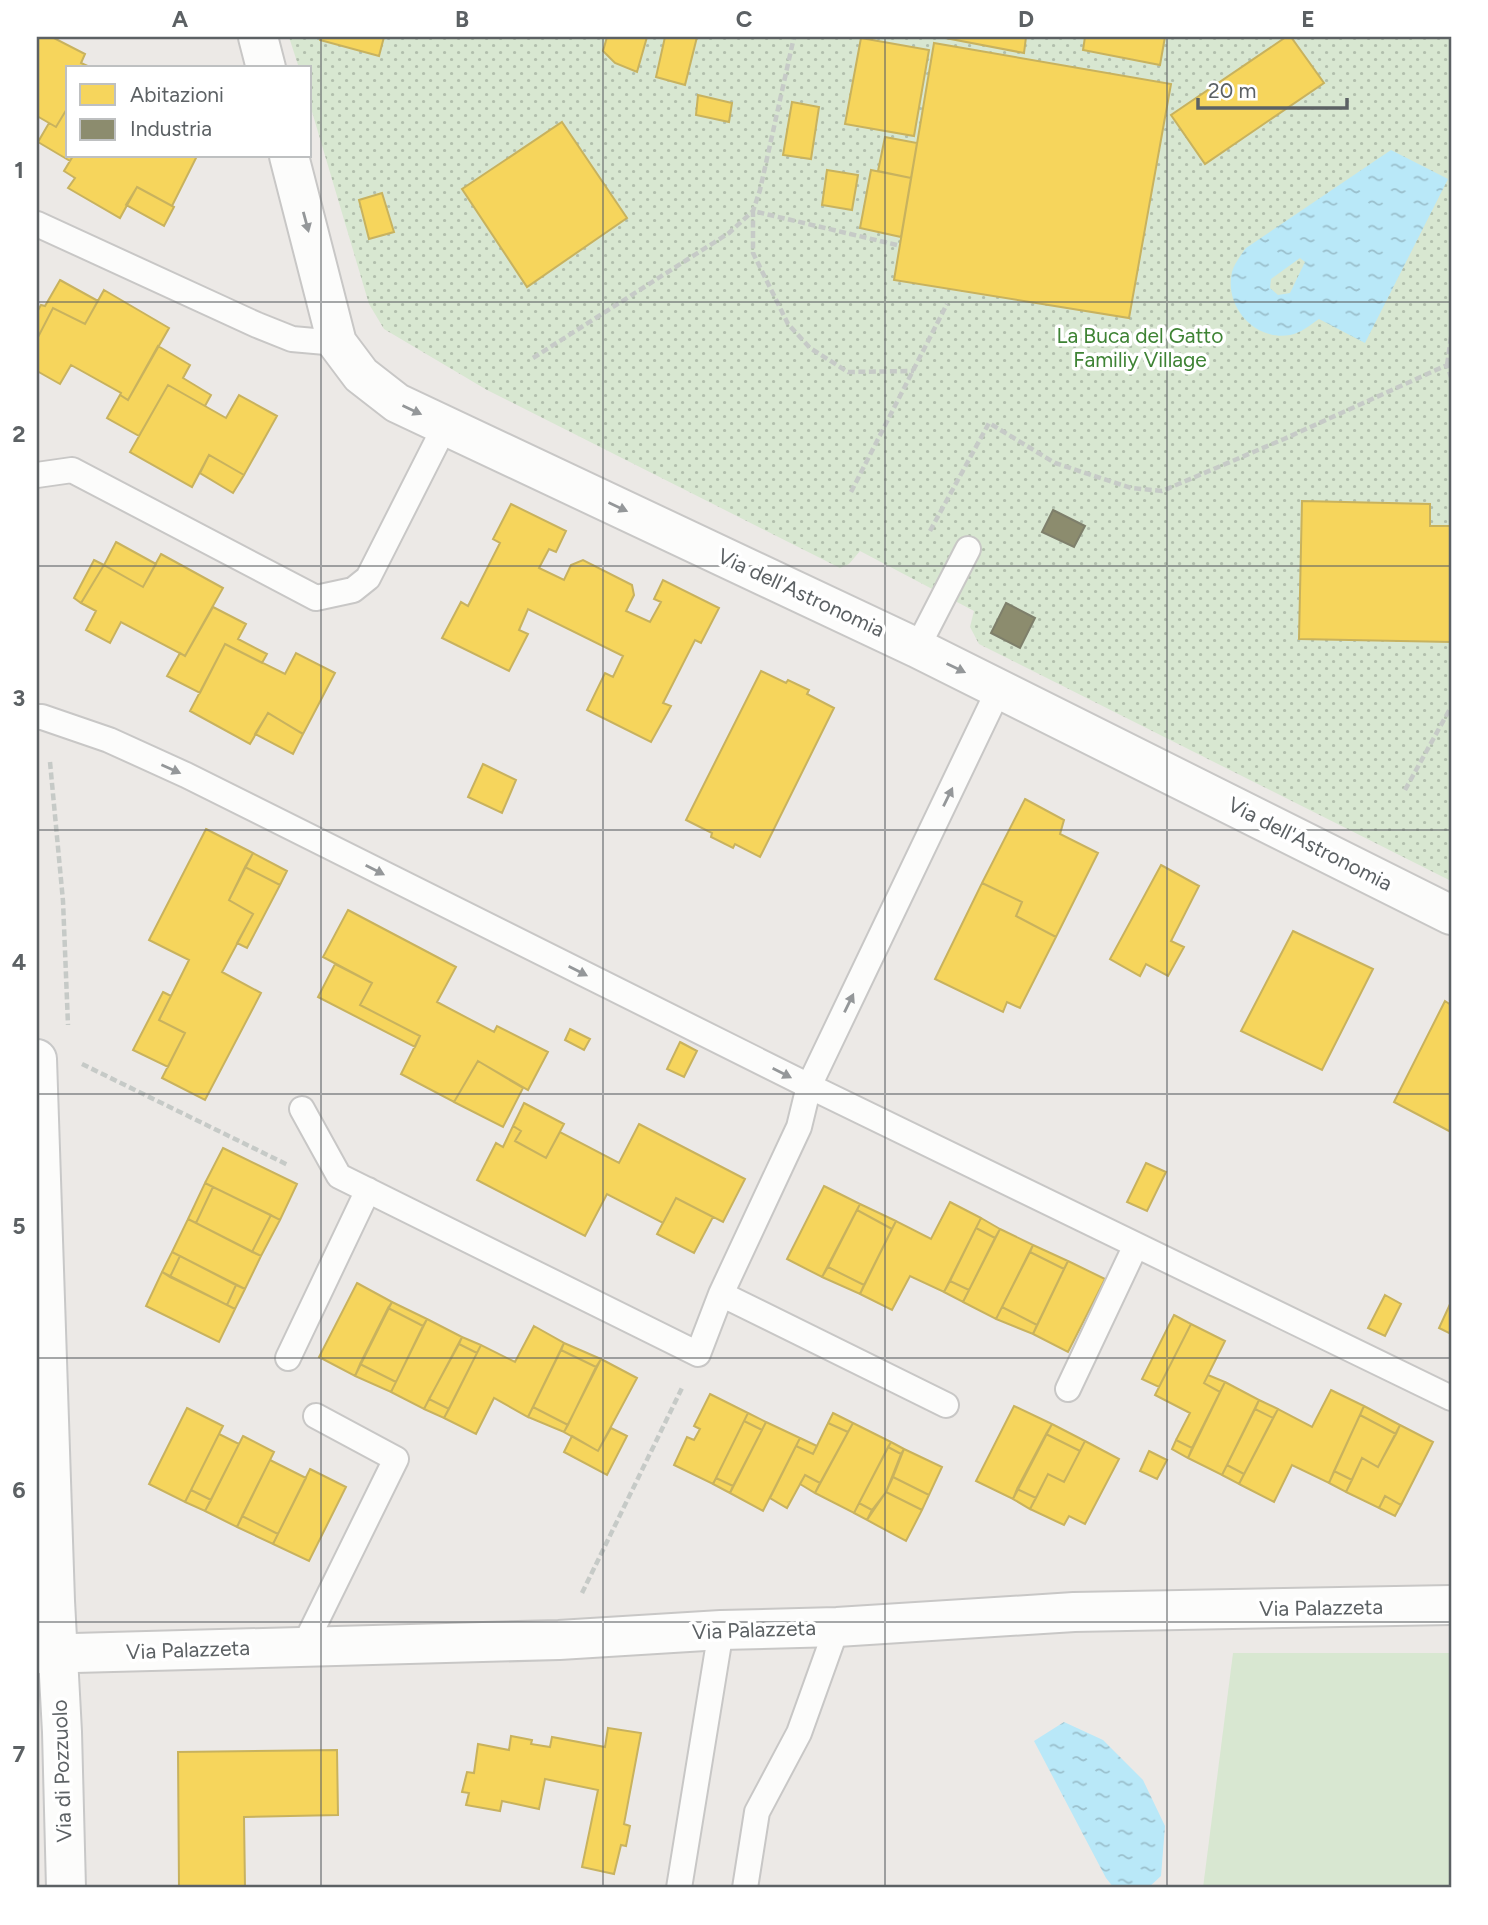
<svg xmlns="http://www.w3.org/2000/svg" width="1488" height="1925" viewBox="0 0 1488 1925" font-family="Figtree,sans-serif">
<defs>
<pattern id="park-dots" width="8" height="8" patternUnits="userSpaceOnUse" patternTransform="scale(1.75)"><rect width="8" height="8" fill="#d8e7d1"/><path d="M2 2h.1M6 6h.1" fill="none" stroke="#b2bfad" stroke-width="1.8" stroke-linecap="round"/></pattern>
<pattern id="water-ripples" width="26" height="14" patternUnits="userSpaceOnUse" patternTransform="scale(1.75)"><rect width="26" height="14" fill="#b9e8f8"/><path d="M2 4q2-2 4 0t4 0M15 11q2-2 4 0t4 0" fill="none" stroke="#9abfcc"/></pattern>
</defs>
<rect width="100%" height="100%" fill="#ece9e6"/>
<path fill="#d8e7d1" d="M1233 1653H1451V1888H1203Z"/>
<path fill="url(#park-dots)" d="M289 37H1451V881L979 644 970 627 974 611 860 551 849 564 840 568 487 390 384 329 369 304 310 105V68H299Z"/>
<path fill="url(#water-ripples)" fill-rule="evenodd" d="M1391 150 1448 179 1365 343 1319 319C1310 325 1301 333 1290 335 1254 341 1224 306 1232 272 1234 264 1241 255 1246 248ZM1300 258 1305 262 1290 293 1278 295 1270 288 1271 279Z
M1064 1722 1103 1740 1143 1780 1165 1826 1161 1876 1148 1888H1114L1106 1878 1034 1741Z"/>
<path fill="#f6d55c" stroke="#c8b25e" stroke-width="2" d="M37 37H52L85 54 81 63 92 68H68V107L56 127 37 116Z
M320 37H384L379 56 320 40Z
M607 37H647L637 72 615 63 603 51Z
M665 37H697L685 85 656 77Z
M940 37H1026L1024 53Z
M1085 37H1165L1160 65 1083 50Z
M1286 37H1291L1324 83 1205 164 1171 115Z
M861 38 929 50 914 136 845 124Z
M934 43 1171 84 1129 318 894 280Z
M698 95 732 103 729 122 696 115Z
M792 102 819 107 811 159 783 155Z
M68 107V156H73L70 161 38 142 49 123 56 127Z
M562 122 627 218 527 287 462 189Z
M885 137 917 143 911 178 878 171Z
M73 156H197L172 206 137 187 120 218 68 188 75 178 64 171Z
M827 170 858 175 852 210 822 205Z
M871 170 911 178 901 237 860 228Z
M137 187 174 207 164 226 126 205Z
M382 193 394 232 369 239 359 200Z
M60 280 98 301 85 324 53 308 37 339V312L41 305 45 306Z
M104 290 169 328 128 400 120 395 121 393 71 365 60 384 37 371V339L53 308 85 324Z
M158 346 190 365 183 378 211 395 205 406 168 385 139 436 107 418 120 395 128 400Z
M168 385 226 418 239 395 277 416 244 475 209 455 192 487 130 452Z
M209 455 244 475 233 493 200 473Z
M1302 501 1430 504V526H1451V642L1299 639Z
M511 504 566 531 556 552 549 549 539 568 564 580 571 565 583 560 632 585 634 595 626 611 650 622 661 602 654 599 663 580 719 608 701 643 695 640 663 703 671 706 651 742 587 710 605 673 613 677 623 656 528 609 519 630 528 634 509 671 442 638 461 602 468 606 500 543 493 539Z
M116 542 156 564 143 587 104 565Z
M161 554 223 588 185 656 121 622 110 643 86 630 96 611 81 603 104 565 143 587Z
M94 560 104 565 81 603 74 598Z
M213 607 246 624 238 639 267 654 262 663 225 644 200 693 167 676 180 653 185 656Z
M225 644 285 674 296 653 335 673 303 734 268 713 250 744 190 711Z
M761 671 786 683 788 680 809 690 807 694 834 708 760 857 735 844 733 848 711 837 712 833 686 820Z
M268 713 303 734 293 754 255 734Z
M483 764 516 780 502 813 468 797Z
M1025 799 1064 820 1060 834 1098 853 1056 937 1016 916 1022 902 982 883Z
M206 829 253 853 229 900 253 914 222 972 261 993 205 1100 162 1078 185 1033 159 1020 189 960 149 940Z
M253 853 287 871 280 885 245 867Z
M1161 865 1199 886 1171 941 1184 947 1168 976 1146 964 1140 976 1110 959Z
M245 867 280 885 247 948 237 943 253 914 229 900Z
M982 883 1022 902 1016 916 1056 937 1020 1008 1007 1002 1003 1012 935 979Z
M348 910 456 967 437 1002 494 1032 497 1026 548 1052 528 1090 478 1061 454 1102 401 1074 420 1036 360 1005 372 983 323 957Z
M1293 931 1373 969 1322 1070 1241 1031Z
M335 964 372 983 360 1005 420 1036 415 1047 318 997Z
M163 992 171 996 159 1020 185 1033 168 1067 133 1050Z
M1445 1001 1451 1005V1132L1394 1102Z
M570 1029 590 1039 584 1050 565 1040Z
M680 1042 697 1051 684 1077 667 1069Z
M478 1061 523 1088 503 1127 454 1102Z
M524 1103 564 1124 546 1158 515 1141 521 1131 513 1126Z
M639 1124 745 1179 723 1222 676 1198 663 1223 607 1194 585 1236 477 1180 496 1143 503 1147 513 1126 521 1131 515 1141 546 1158 560 1132 619 1163Z
M223 1148 297 1184 280 1220 205 1183Z
M1146 1163 1166 1172 1147 1211 1127 1202Z
M205 1183 213 1187 196 1223 188 1219Z
M824 1186 860 1204 822 1277 787 1259Z
M213 1187 271 1215 252 1252 196 1223Z
M676 1198 713 1217 694 1253 657 1234Z
M950 1202 981 1218 944 1292 910 1276 892 1310 860 1294 896 1221 931 1239Z
M860 1204 896 1221 892 1229 857 1210Z
M857 1210 892 1229 864 1285 828 1267Z
M271 1215 280 1220 261 1256 252 1252Z
M981 1218 1000 1229 995 1238 976 1228Z
M188 1219 261 1256 245 1289 172 1252Z
M976 1228 995 1238 969 1290 950 1281Z
M1000 1229 1033 1245 996 1319 963 1302Z
M1033 1245 1068 1261 1064 1269 1030 1252Z
M172 1252 180 1256 170 1277 162 1272Z
M1030 1252 1064 1269 1037 1325 1002 1307Z
M180 1256 236 1285 227 1305 170 1277Z
M1068 1261 1105 1279 1068 1352 1033 1334Z
M828 1267 864 1285 860 1294 822 1277Z
M162 1272 235 1309 219 1342 146 1306Z
M950 1281 969 1290 963 1302 944 1292Z
M357 1283 392 1302 355 1376 319 1357Z
M236 1285 245 1289 235 1309 227 1305Z
M1385 1295 1401 1304 1385 1336 1368 1328Z
M392 1302 427 1319 423 1326 388 1308Z
M1451 1302V1334L1439 1328Z
M1002 1307 1037 1325 1033 1334 996 1319Z
M388 1308 423 1326 396 1382 360 1364Z
M1174 1315 1191 1324 1159 1387 1142 1379Z
M427 1319 462 1337 424 1409 391 1392Z
M1191 1324 1225 1341 1204 1383 1220 1392 1192 1448 1176 1440 1190 1413 1155 1395Z
M534 1326 564 1343 528 1417 494 1398 476 1434 444 1418 481 1345 515 1362Z
M462 1337 481 1345 477 1353 459 1344Z
M564 1343 601 1359 596 1367 561 1350Z
M459 1344 477 1353 449 1409 429 1399Z
M561 1350 596 1367 568 1425 533 1407Z
M601 1359 637 1378 598 1451 564 1432Z
M360 1364 396 1382 391 1392 355 1376Z
M1208 1375 1225 1382 1220 1392 1204 1383Z
M1225 1382 1259 1400 1222 1475 1188 1458Z
M1331 1390 1364 1406 1329 1483 1292 1465 1274 1502 1239 1484 1278 1409 1312 1427Z
M710 1394 748 1413 713 1484 674 1465 687 1437 694 1440 700 1429 694 1426Z
M429 1399 449 1409 444 1418 424 1409Z
M1259 1400 1278 1409 1273 1418 1255 1409Z
M1014 1406 1052 1424 1013 1499 976 1481Z
M1364 1406 1400 1425 1396 1434 1360 1415Z
M533 1407 568 1425 564 1432 528 1417Z
M187 1408 223 1426 185 1502 149 1484Z
M1255 1409 1273 1418 1244 1474 1227 1465Z
M748 1413 766 1422 762 1430 744 1421Z
M833 1413 853 1423 848 1432 828 1423Z
M1360 1415 1396 1434 1378 1467 1362 1458 1352 1480 1334 1471Z
M744 1421 762 1430 733 1486 716 1478Z
M766 1422 800 1438 763 1511 730 1493Z
M828 1423 848 1432 820 1483 805 1475 787 1508 770 1498 796 1446 813 1454Z
M853 1423 891 1442 854 1513 815 1493Z
M1052 1424 1085 1441 1080 1451 1046 1434Z
M1400 1425 1433 1442 1401 1505 1385 1496 1379 1508 1346 1492 1362 1458 1378 1467Z
M611 1428 627 1436 607 1475 564 1452 572 1436 598 1451Z
M219 1434 239 1444 211 1500 191 1490Z
M1046 1434 1080 1451 1064 1482 1048 1474 1036 1498 1017 1489Z
M243 1436 274 1452 237 1527 205 1511Z
M800 1438 817 1446 813 1454 796 1446Z
M1176 1440 1192 1448 1188 1458 1172 1449Z
M1085 1441 1119 1459 1085 1524 1069 1516 1064 1525 1030 1509 1048 1474 1064 1482Z
M891 1442 904 1449 901 1454 888 1447Z
M888 1447 901 1454 886 1492 872 1510 859 1503Z
M904 1449 942 1467 929 1495 893 1477Z
M1149 1451 1167 1460 1157 1479 1140 1471Z
M270 1460 306 1478 278 1534 242 1516Z
M1227 1465 1244 1474 1239 1484 1222 1475Z
M310 1469 346 1487 309 1561 273 1544Z
M1334 1471 1352 1480 1346 1492 1329 1483Z
M805 1475 820 1483 815 1493 800 1484Z
M893 1477 929 1495 922 1510 886 1492Z
M716 1478 733 1486 730 1493 713 1484Z
M1017 1489 1036 1498 1030 1509 1013 1499Z
M191 1490 211 1500 205 1511 185 1502Z
M886 1492 922 1510 906 1541 867 1520Z
M1385 1496 1401 1505 1395 1516 1379 1508Z
M859 1503 872 1510 867 1520 854 1513Z
M242 1516 278 1534 273 1544 237 1527Z
M608 1728 641 1733 624 1824 630 1826 626 1846 621 1845 614 1874 582 1867 598 1790 545 1779 539 1809 502 1801 500 1811 466 1805 469 1793 462 1792 467 1772 474 1773 478 1744 509 1750 511 1736 532 1740 531 1744 550 1747 552 1737 605 1747Z
M337 1750 338 1815 244 1817 245 1888H179L178 1752Z"/>
<path fill="#8c8c6e" stroke="#7e7f6b" stroke-width="2" d="M1053 510 1085 526 1074 547 1042 532Z
M1006 603 1035 618 1020 648 991 633Z"/>
<g fill="none" stroke-linecap="round" stroke-linejoin="round">
<g stroke="#c8c7c6" stroke-width="28">
<path id="lane" d="M37 224 257 325 292 339 337 343
M37 475 72 470 316 598 353 590 368 578 445 426
M917 648 968 549
M37 717H42L109 740 186 775 809 1086 1451 1398
M302 1109 339 1176 698 1354 721 1294 799 1127 809 1086 999 689
M721 1294 946 1405
M288 1358 368 1190
M1068 1389 1136 1245
M304 1646 396 1459 316 1416
M679 1888 721 1630
M745 1888 757 1812 799 1733 837 1627"/>
</g>
<g stroke="#c8c7c6" stroke-width="42">
<path id="street" d="M258 37 266 68
M289 156 337 343 361 375 397 403 917 648 1451 915
M37 1654 559 1640 721 1630 837 1627 1074 1612 1451 1605"/>
</g>
<g stroke="#c8c8c8" stroke-width="42">
<path id="secondary" d="M37 1059 55 1601 62 1732 66 1888"/>
</g>
<path stroke="#c6cac7" stroke-width="4.5" stroke-dasharray="7 3.5" stroke-linecap="butt" d="M897 245 753 211V253L788 324 810 348 848 372 914 371
M1451 337 1447 365 1451 363
M533 358 729 233 753 211 760 190 794 37
M851 492 947 304
M930 531 989 423 1055 463 1131 488 1162 491 1284 439 1447 365 1451 377
M50 762 63 901 68 1025
M1405 790 1451 707
M82 1064 288 1165
M582 1593 683 1386"/>
<use href="#lane" stroke="#fcfcfb" stroke-width="24"/>
<use href="#street" stroke="#fcfcfb" stroke-width="38"/>
<use href="#secondary" stroke="#fcfcfb" stroke-width="38"/>
</g>
<defs><path id="oneway-solid" d="M-6-.8H1V-3.2L6.5 0L1 3.2V.8H-6Z" transform="scale(1.75)"/></defs>
<g fill="#949799">
<use href="#oneway-solid" transform="translate(306 222) rotate(75)"/>
<use href="#oneway-solid" transform="translate(412 410) rotate(25)"/>
<use href="#oneway-solid" transform="translate(618 507) rotate(25)"/>
<use href="#oneway-solid" transform="translate(956 668) rotate(26)"/>
<use href="#oneway-solid" transform="translate(171 769) rotate(24)"/>
<use href="#oneway-solid" transform="translate(948 797) rotate(-64)"/>
<use href="#oneway-solid" transform="translate(375 870) rotate(27)"/>
<use href="#oneway-solid" transform="translate(578 971) rotate(27)"/>
<use href="#oneway-solid" transform="translate(849 1003) rotate(-64)"/>
<use href="#oneway-solid" transform="translate(782 1073) rotate(27)"/>
</g>
<path fill="none" stroke="#5c6164" stroke-width="2" stroke-opacity="0.55" d="M321 37V1888M603 37V1888M885 37V1888M1167 37V1888M37 302H1451M37 566H1451M37 830H1451M37 1094H1451M37 1358H1451M37 1622H1451"/>
<g text-anchor="middle" stroke-width="7" stroke-linejoin="round" paint-order="stroke">
<g font-size="21" fill="#3e8334" stroke="#fff">
<text x="1140" y="343">La Buca del Gatto<tspan x="1140" dy="24">Familiy Village</tspan></text>
</g>
<g font-size="21" fill="#5c6164" stroke="#fff">
<text transform="translate(801 593) rotate(25)" y="7">Via dell'Astronomia</text>
<text transform="translate(1310 844) rotate(27)" y="7">Via dell'Astronomia</text>
<text transform="translate(1321 1608) rotate(-1)" y="7">Via Palazzeta</text>
<text transform="translate(754 1630) rotate(-2)" y="7">Via Palazzeta</text>
<text transform="translate(188 1650) rotate(-2)" y="7">Via Palazzeta</text>
<text transform="translate(62 1771) rotate(-92)" y="7">Via di Pozzuolo</text>
</g>
</g>
<rect width="1488" height="1925" fill="none" stroke="#ffffff" stroke-width="77"/>
<rect x="66" y="66" width="245" height="91" fill="#ffffff" stroke="#bec0c1" stroke-width="2"/>
<rect x="80" y="84" width="35" height="21" fill="#f6d55c" stroke="#bec0c1" stroke-width="2"/>
<text x="130" y="102" font-size="21" fill="#5c6164">Abitazioni</text>
<rect x="80" y="119" width="35" height="21" fill="#8c8c6e" stroke="#bec0c1" stroke-width="2"/>
<text x="130" y="136" font-size="21" fill="#5c6164">Industria</text>
<path d="M1198 98v10h149v-10" fill="none" stroke="#5c6164" stroke-width="3.5"/>
<text x="1208" y="98" font-size="21" fill="#5c6164" stroke="#ffffff" stroke-width="5" paint-order="stroke">20 m</text>
<rect x="38" y="38" width="1412" height="1848" fill="none" stroke="#5c6164" stroke-width="2.5"/>
<g font-size="23" text-anchor="middle" font-weight="bold" fill="#5c6164">
<text x="180" y="27">A</text>
<text x="462" y="27">B</text>
<text x="744" y="27">C</text>
<text x="1026" y="27">D</text>
<text x="1308" y="27">E</text>
<text x="19" y="178">1</text>
<text x="19" y="442">2</text>
<text x="19" y="706">3</text>
<text x="19" y="970">4</text>
<text x="19" y="1234">5</text>
<text x="19" y="1498">6</text>
<text x="19" y="1762">7</text>
</g>
</svg>
